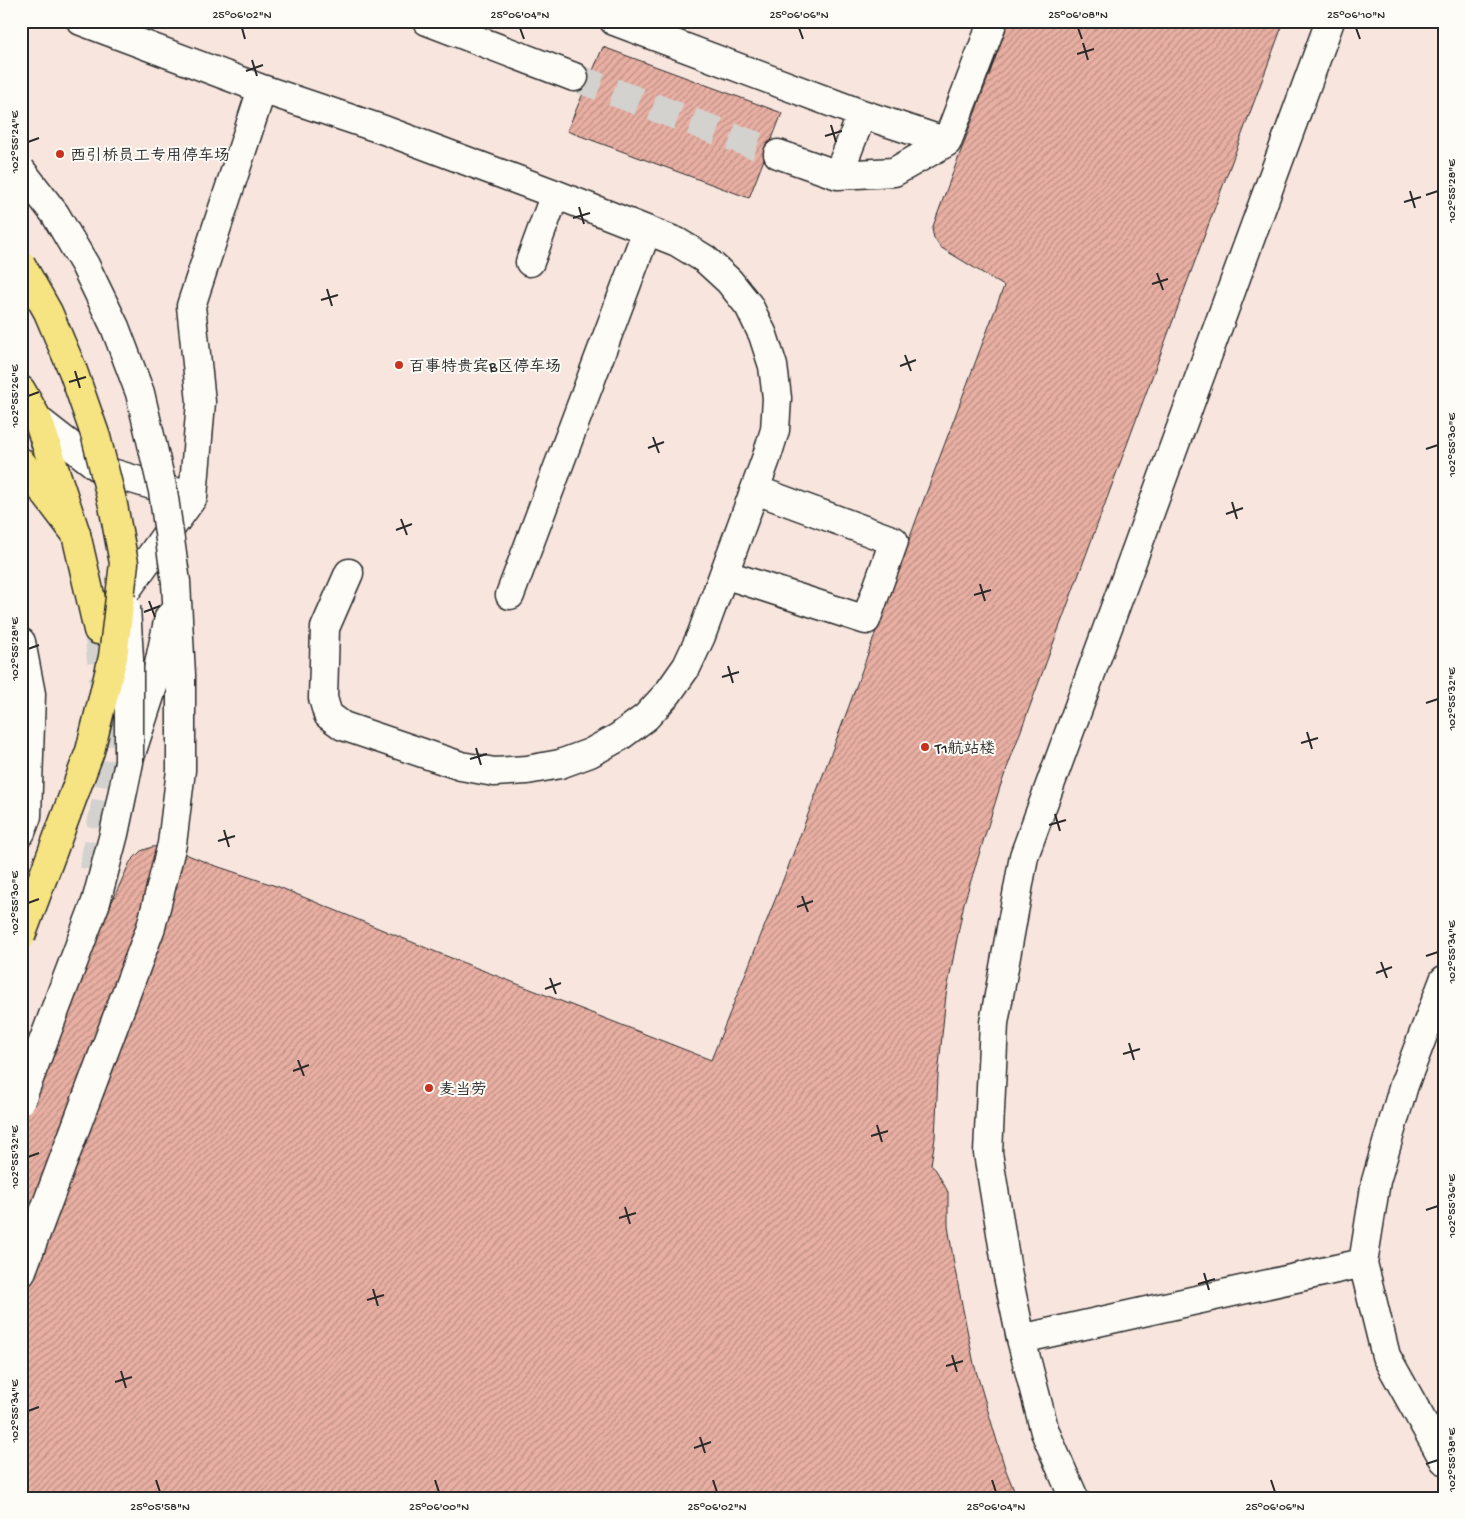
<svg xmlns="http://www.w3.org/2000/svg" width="1465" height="1519" viewBox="0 0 1465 1519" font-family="'Gochi Hand','LXGW WenKai TC',sans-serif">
<defs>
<pattern id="building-hatch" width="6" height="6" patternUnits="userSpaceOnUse" patternTransform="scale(1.25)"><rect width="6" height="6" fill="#e9afa3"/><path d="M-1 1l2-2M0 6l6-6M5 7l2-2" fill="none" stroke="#bd8f85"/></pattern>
</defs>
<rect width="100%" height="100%" fill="#fdfcf7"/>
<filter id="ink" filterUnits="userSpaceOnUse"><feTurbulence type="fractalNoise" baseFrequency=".02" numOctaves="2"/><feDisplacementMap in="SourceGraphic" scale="10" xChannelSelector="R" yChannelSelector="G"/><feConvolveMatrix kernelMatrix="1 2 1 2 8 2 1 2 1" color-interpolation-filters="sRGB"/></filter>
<g filter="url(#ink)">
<path fill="#f7e5de" d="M21 21H1444V1498H21Z"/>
<path fill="url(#building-hatch)" stroke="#2b2b2b" d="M1009 21H1284L1000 787 964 903 946 995 938 1076 935 1138 931 1165 936 1170 948 1192V1226L955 1270 974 1364 1005 1468 1017 1498H21V1103L130 862 141 851 152 847 166 846 210 864 279 887 436 952 711 1060 787 870 849 706 918 515 1004 286 940 247 934 238 932 229Z
M603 47 782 113 749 198 567 131Z"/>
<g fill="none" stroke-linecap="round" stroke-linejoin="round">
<path stroke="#d3d2ce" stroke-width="28" stroke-dasharray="28 14" stroke-linecap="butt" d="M574 77 778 154"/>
<path stroke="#d3d2ce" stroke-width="28" stroke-dasharray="28 14" stroke-linecap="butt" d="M93 870 112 765 98 630"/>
<g stroke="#2b2b2b" stroke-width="31">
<path id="minor" d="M81 21 262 89 384 130 555 194 677 242 705 259 729 281 749 306 763 335 773 366 777 398 775 430 766 459 701 636 687 666 668 693 646 717 619 737 590 753 560 764 527 770 494 772 461 766 343 726 328 715 323 698 325 628 349 573
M427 21 574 77
M614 21 862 114 947 142 993 21
M778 154 838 175 862 114
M838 175 894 172 947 142
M530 262 555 194
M38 420 102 470 182 494
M724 574 866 620 894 541 756 490
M510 595 647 230
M115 606 193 497 201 402 191 306 262 89
M21 642 31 694 27 816 21 832
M131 754 157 674 169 617
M1444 980 1404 1085 1376 1181 1363 1263 1386 1356 1444 1460
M21 1273 151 927 172 844 181 770V675L176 582
M1021 1339 1363 1263
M1074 1498 1045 1432 1021 1339 1008 1276 988 1153 994 1023 1024 856 1330 21"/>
</g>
<g stroke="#2b2b2b" stroke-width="31">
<path id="major" d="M21 390 38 420 76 534 98 630"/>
</g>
<g stroke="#2b2b2b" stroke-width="31">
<path id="highway" d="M21 462 76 534"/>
</g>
<use href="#minor" stroke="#fdfcf7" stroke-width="28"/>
<use href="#major" stroke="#f6e381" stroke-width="28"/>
<use href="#highway" stroke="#f6e381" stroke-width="28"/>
<g stroke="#2b2b2b" stroke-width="31" stroke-linecap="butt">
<path id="minor-bridge" d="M21 170 55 214 85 265 115 327 140 393 163 491 176 582
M21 1100 96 902 114 834 129 762V659L126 607"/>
</g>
<g stroke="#2b2b2b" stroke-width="31" stroke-linecap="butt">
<path id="highway-bridge" d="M21 264 48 312 73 371 96 437 113 505 124 563 113 657 90 751 21 936"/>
</g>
<use href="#minor-bridge" stroke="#fdfcf7" stroke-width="28"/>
<use href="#highway-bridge" stroke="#f6e381" stroke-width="28"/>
</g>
</g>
<path fill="none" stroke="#2b2b2b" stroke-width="2" d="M242 28 245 39M520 28 524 39M799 28 803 39M1078 28 1082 39M1356 28 1360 39M1083 43 1088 60M1077 54 1094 49M252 60 257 76M246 71 263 65M831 125 836 142M825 136 842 131M28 142 39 138M1410 191 1415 208M1426 195 1438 191M1404 202 1421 197M579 207 584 224M573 218 590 213M1157 273 1163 290M1152 284 1168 279M327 289 332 306M321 300 338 295M905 355 911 371M900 366 916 360M75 371 80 388M69 382 86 377M28 396 39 392M653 437 659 453M648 448 664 442M1426 449 1438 445M1232 502 1237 519M1226 514 1243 508M401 519 407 535M396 530 412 524M980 584 985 601M974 595 991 590M149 601 155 617M144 612 160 606M28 649 39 645M728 666 733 683M722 677 739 672M1426 703 1438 699M1307 732 1312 749M1301 743 1318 738M476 748 481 765M470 759 487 754M1055 814 1060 831M1049 825 1066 820M224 830 229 847M218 841 235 836M802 896 808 912M28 903 39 899M797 907 813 901M1426 956 1438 952M1381 962 1387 978M1376 973 1392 967M550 978 556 994M545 989 561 983M1129 1043 1134 1060M1123 1054 1140 1049M298 1060 304 1076M293 1071 309 1065M877 1125 882 1142M871 1136 888 1131M28 1157 39 1153M625 1207 630 1224M1426 1210 1438 1206M619 1218 636 1213M1204 1273 1209 1290M1198 1284 1215 1279M373 1289 378 1306M367 1300 384 1295M952 1355 957 1372M946 1366 963 1361M121 1371 126 1388M115 1382 132 1377M28 1411 39 1407M700 1437 705 1453M694 1448 711 1442M1426 1464 1438 1460M156 1480 160 1492M435 1480 439 1492M713 1480 717 1492M992 1480 996 1492M1271 1480 1275 1492"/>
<g fill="#c8321e" stroke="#fdfcf7" stroke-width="2">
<circle cx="60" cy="154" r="5"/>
<circle cx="399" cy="365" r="5"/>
<circle cx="925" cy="747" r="5"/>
<circle cx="429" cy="1088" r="5"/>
</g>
<g text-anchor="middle" stroke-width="4" stroke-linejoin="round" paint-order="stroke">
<g font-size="16" fill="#2b2b2b" stroke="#fdfcf7" text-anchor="start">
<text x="70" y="160">西引桥员工专用停车场</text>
<text x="409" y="371">百事特贵宾B区停车场</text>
<text x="935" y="753">T1航站楼</text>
<text x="439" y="1094">麦当劳</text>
</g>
</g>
<rect width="1465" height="1519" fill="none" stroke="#fdfcf7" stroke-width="55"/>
<rect x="28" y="28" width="1410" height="1464" fill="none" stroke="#2b2b2b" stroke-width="2"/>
<g font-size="12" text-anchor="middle" fill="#2b2b2b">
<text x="242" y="18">25°06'02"N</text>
<text x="520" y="18">25°06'04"N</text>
<text x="799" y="18">25°06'06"N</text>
<text x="1078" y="18">25°06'08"N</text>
<text x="1356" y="18">25°06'10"N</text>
<text transform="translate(14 142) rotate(-90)" y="4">102°55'24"E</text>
<text transform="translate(1451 191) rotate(-90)" y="4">102°55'28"E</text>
<text transform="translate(14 396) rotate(-90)" y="4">102°55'26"E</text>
<text transform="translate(1451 445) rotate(-90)" y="4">102°55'30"E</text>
<text transform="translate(14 649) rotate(-90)" y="4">102°55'28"E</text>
<text transform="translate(1451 699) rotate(-90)" y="4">102°55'32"E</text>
<text transform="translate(14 903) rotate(-90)" y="4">102°55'30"E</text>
<text transform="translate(1451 952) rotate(-90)" y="4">102°55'34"E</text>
<text transform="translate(14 1157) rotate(-90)" y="4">102°55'32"E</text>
<text transform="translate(1451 1206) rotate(-90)" y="4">102°55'36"E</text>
<text transform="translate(14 1411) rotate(-90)" y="4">102°55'34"E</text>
<text transform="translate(1451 1460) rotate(-90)" y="4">102°55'38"E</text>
<text x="160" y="1510">25°05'58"N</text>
<text x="439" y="1510">25°06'00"N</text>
<text x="717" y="1510">25°06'02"N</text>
<text x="996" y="1510">25°06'04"N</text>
<text x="1275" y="1510">25°06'06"N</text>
</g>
</svg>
